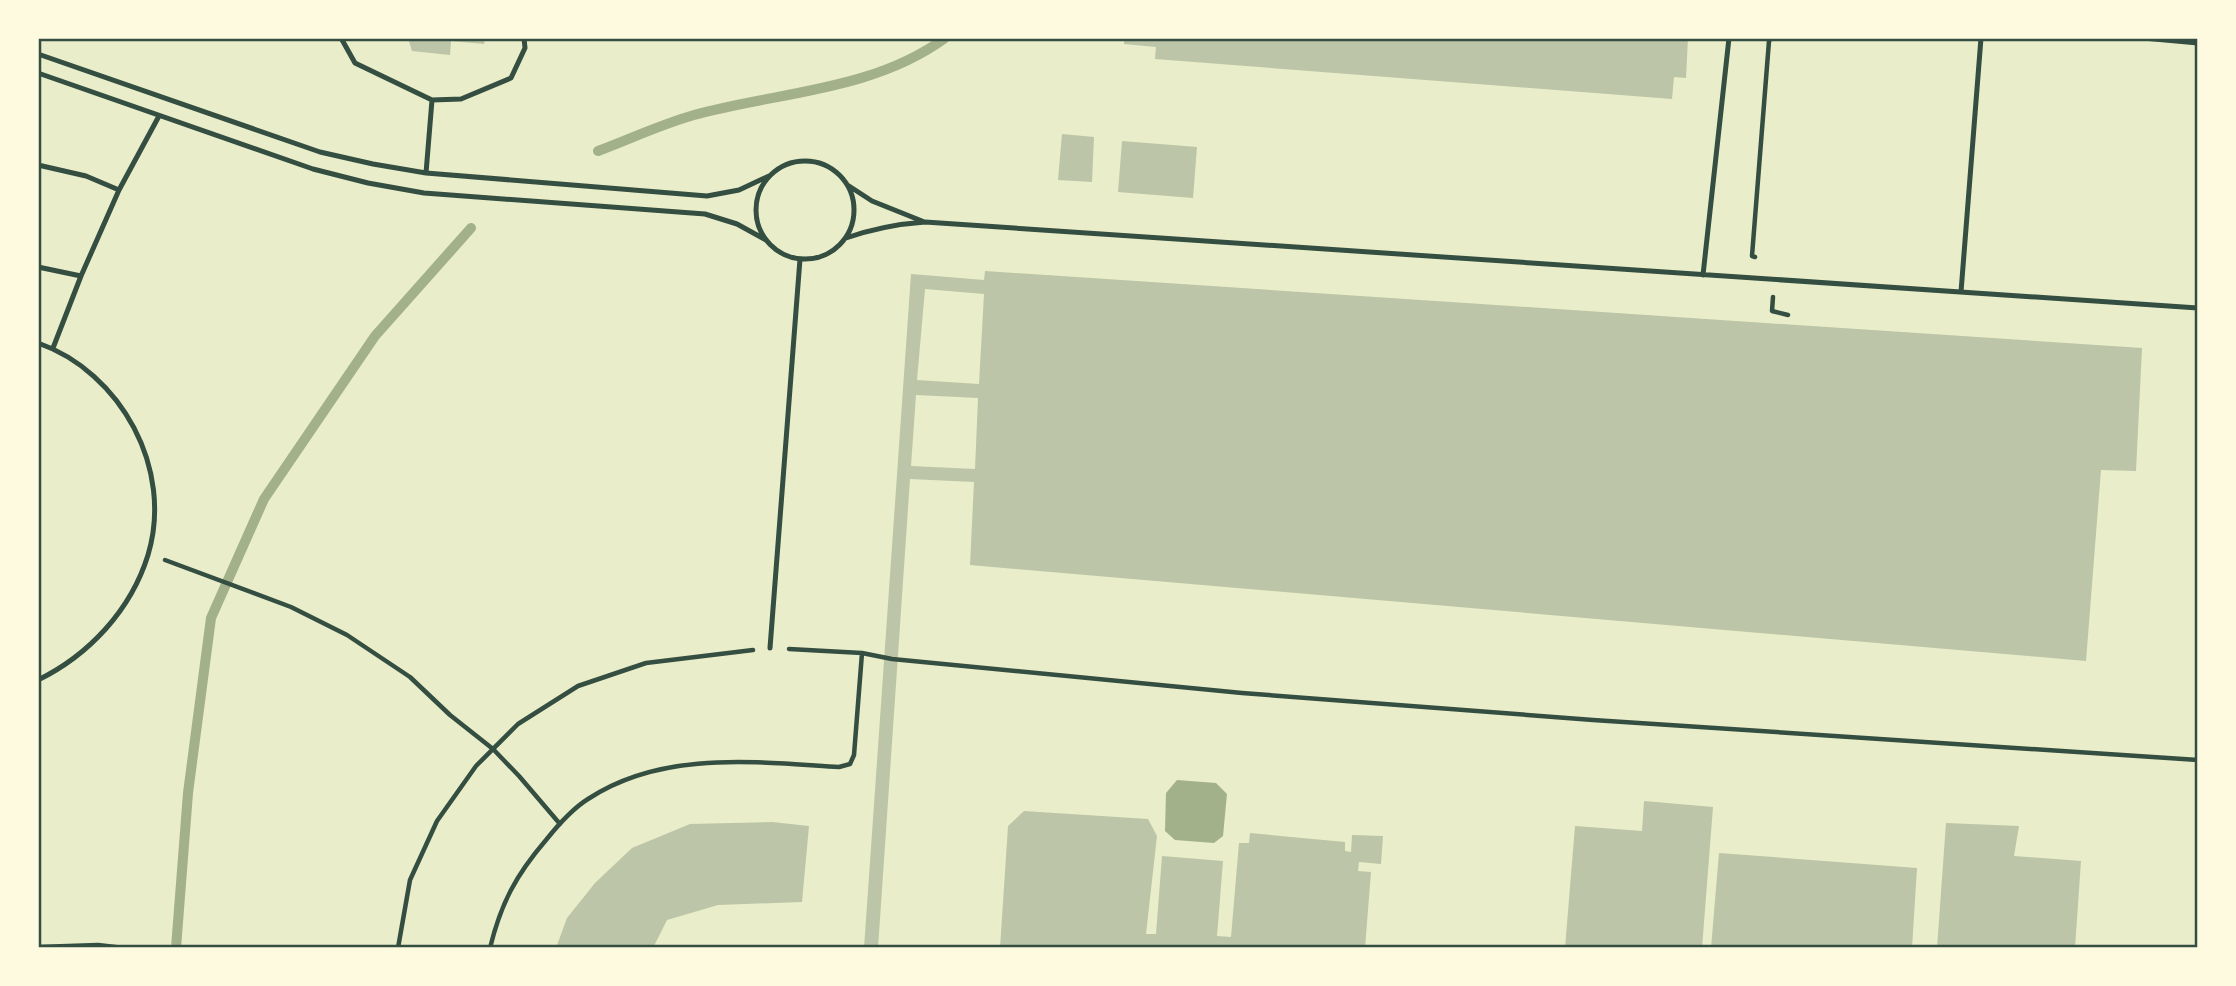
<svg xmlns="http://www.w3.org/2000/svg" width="2236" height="986" viewBox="0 0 2236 986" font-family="Spectral,serif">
<rect width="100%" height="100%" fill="#e9edc9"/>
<path fill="#a3b18a" d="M1177 780 1216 783 1227 794 1223 836 1214 843 1175 840 1165 831 1166 793Z"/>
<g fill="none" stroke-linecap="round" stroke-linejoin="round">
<path stroke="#a3b18a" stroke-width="10" d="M598 151C630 139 662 124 694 115 777 92 873 91 945 38
M176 948 188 793 211 618 264 499 375 336 471 228"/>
</g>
<path fill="#bcc5a7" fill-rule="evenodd" d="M408 38H485L484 44 451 41 450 55 412 51Z
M1124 38H1688L1686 78 1674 77 1672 99 1155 59 1156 47 1124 44Z
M1062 134 1094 137 1092 182 1058 180Z
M1122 141 1197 147 1193 198 1118 192Z
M985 271 2142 348 2136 471 2101 470 2086 661 970 565 974 482 910 479 878 948H864L911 274 984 280ZM925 289 984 294 979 384 917 380ZM916 395 978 398 975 469 911 466Z
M1644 801 1713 807 1702 948H1565L1575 826 1642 831Z
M1024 811 1148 819 1157 836 1146 934H1156L1162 856 1223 861 1217 936 1231 937 1239 843H1249L1250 833 1345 842V851L1351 852 1352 835 1383 836 1381 864 1359 862 1358 871 1371 872 1365 948H1000L1008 826Z
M772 822 809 826 802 902 718 905 667 920 653 948H556L567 918 595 883 632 848 690 824Z
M1946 823 2019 826 2014 856 2081 861 2075 948H1937Z
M1719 853 1917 868 1912 948H1711Z"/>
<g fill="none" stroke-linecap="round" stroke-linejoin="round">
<path stroke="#344e41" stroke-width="4.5" d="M1755 257 1752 256 1769 41 1772 38
M1773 297 1772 311 1788 315
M165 560 291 607 347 635 410 677 450 715 493 749 519 776 560 824
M789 649 862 653 892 659 1242 693 1593 720 2198 760
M38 947 98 945 124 948
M398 948 410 880 437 821 476 766 518 724 578 686 646 663 753 650
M490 948C501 903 516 875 546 840 558 825 572 809 588 799 662 750 756 762 839 767L850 764 854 755 862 653"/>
<path stroke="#344e41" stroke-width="5" d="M341 38 355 63 432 100 461 99 511 78 525 48 524 38
M2143 38 2198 43
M38 54 320 152 373 164 426 173 707 196 739 190 769 176
M38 73 313 169 368 183 424 193 705 214 737 224 766 240
M756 210a49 49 0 1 1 98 0a49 49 0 1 1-98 0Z
M38 165 86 176 119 190
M426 173 432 100
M849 186 872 201 922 221
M846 238C872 229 897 224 925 222L2198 308
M38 267 81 276
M1703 275 1729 38
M1961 292 1981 38
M38 343C121 372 174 469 148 555 131 610 89 655 38 680
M53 348 81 276 119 190 159 116
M770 648 800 259"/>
</g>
<rect width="2236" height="986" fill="none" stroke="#fefae0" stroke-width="80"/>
<rect x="40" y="40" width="2156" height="906" fill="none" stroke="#344e41" stroke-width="2.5"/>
</svg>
